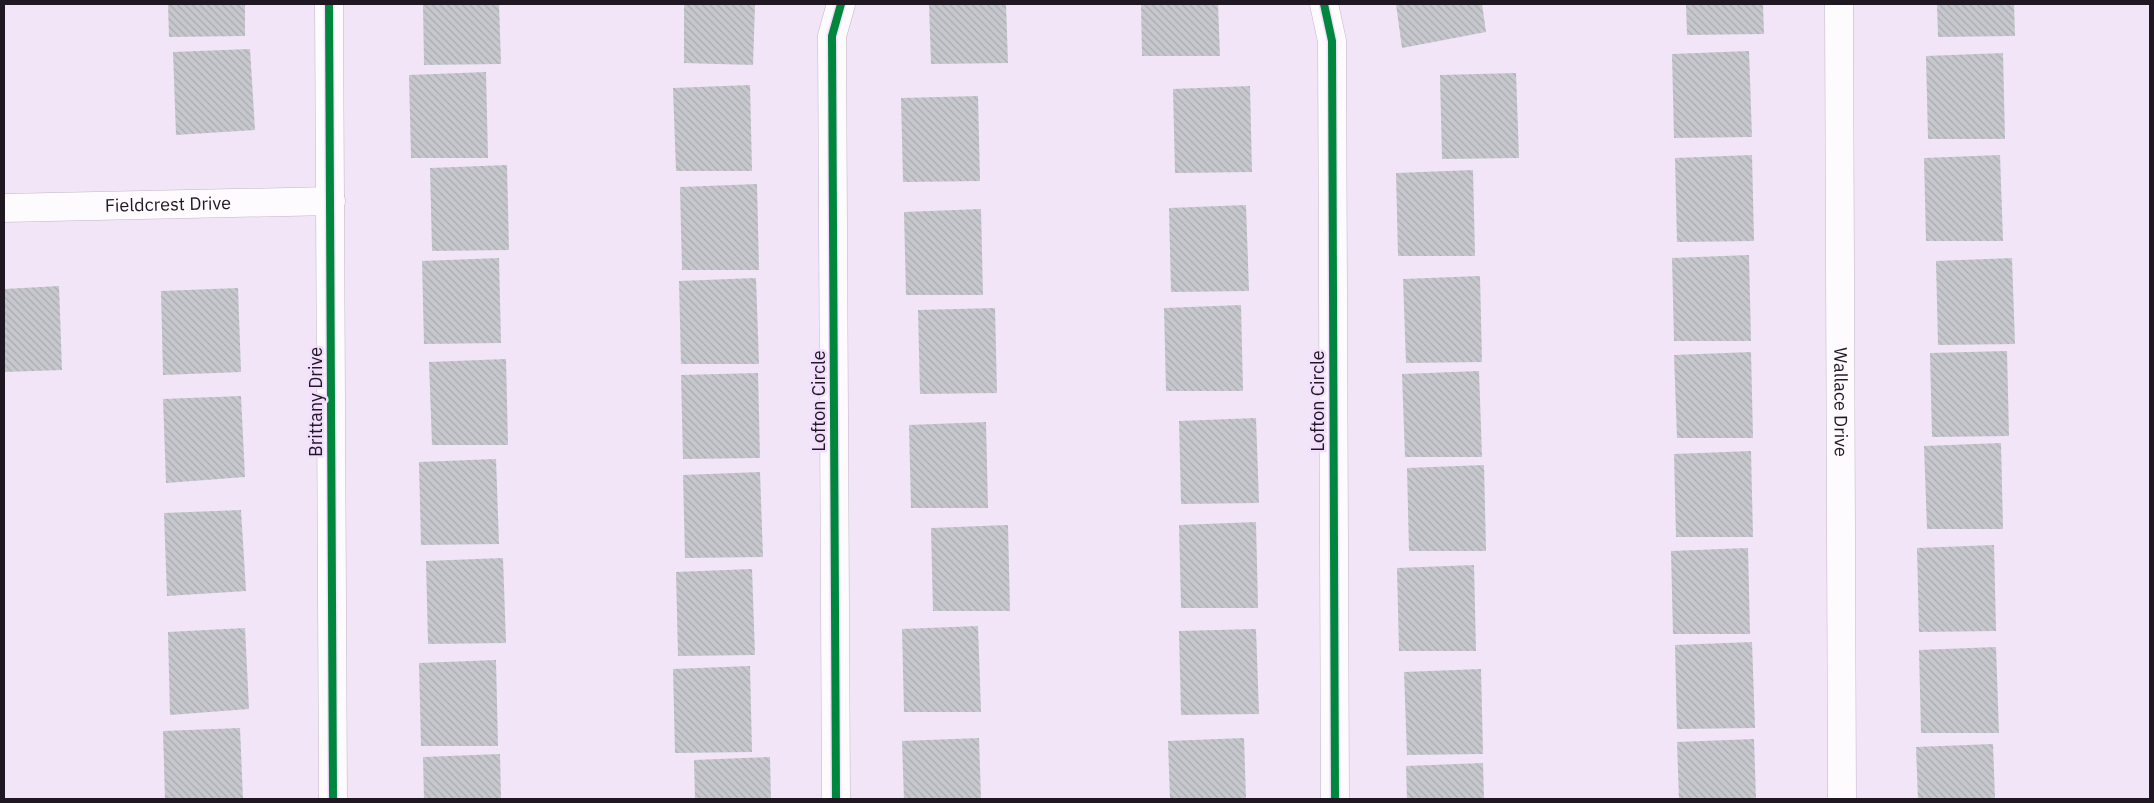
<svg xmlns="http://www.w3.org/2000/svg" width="2154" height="803" viewBox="0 0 2154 803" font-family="'IBM Plex Sans',sans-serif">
<defs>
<pattern id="building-back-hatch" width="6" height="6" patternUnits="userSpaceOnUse" patternTransform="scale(1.25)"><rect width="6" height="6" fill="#c6c8cd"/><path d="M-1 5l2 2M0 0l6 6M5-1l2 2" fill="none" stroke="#aaabb0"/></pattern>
</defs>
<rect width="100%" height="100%" fill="#f1e5f7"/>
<path fill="url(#building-back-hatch)" d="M168 4H245V36L169 37Z
M423 4H499L501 64 424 65Z
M684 4H755L753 65 684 63Z
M929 4H1006L1008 63 931 64Z
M1141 4H1218L1220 56H1142Z
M1396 4H1482L1486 32 1402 48Z
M1686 4H1763L1764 34 1687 35Z
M1937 4H2014L2015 36 1938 37Z
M250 49 255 130 176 135 173 52Z
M1749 51 1752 137 1674 138 1672 54Z
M2003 53 2005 139H1928L1926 56Z
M486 72 488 158H411L409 75Z
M1516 73 1519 158 1442 159 1440 75Z
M750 85 752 171H676L673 88Z
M1250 86 1252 172 1175 173 1173 89Z
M978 96 980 181 903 182 901 98Z
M1752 155 1754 241 1677 242 1675 158Z
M2000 155 2003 241H1926L1924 158Z
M507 165 509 250 432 251 430 168Z
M1473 170 1475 256H1398L1396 173Z
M757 184 759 270H682L680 187Z
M1246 205 1249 291 1171 292 1169 208Z
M981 209 983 295H906L904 212Z
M1749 255 1751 341H1674L1672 258Z
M499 258 501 343 424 344 422 261Z
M2012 258 2015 344 1938 345 1936 261Z
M1480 276 1482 362 1406 363 1403 279Z
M756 278 759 364H681L679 281Z
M59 286 62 370 4 372V289Z
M238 288 241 372 163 375 161 291Z
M1241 305 1243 391H1166L1164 308Z
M995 308 997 393 920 394 918 310Z
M2007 351 2009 436 1932 437 1930 353Z
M1751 352 1753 438H1677L1674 355Z
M506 359 508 445H432L429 362Z
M1479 371 1482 457H1405L1402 374Z
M758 373 760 458 683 459 681 375Z
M241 396 245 477 166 483 163 399Z
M1256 418 1259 503 1181 504 1179 421Z
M986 422 988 508H911L909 425Z
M2001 443 2003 529H1927L1924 446Z
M1751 451 1753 537H1676L1674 454Z
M496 459 499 544 421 545 419 462Z
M1484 465 1486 551H1409L1407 468Z
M760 472 763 557 685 558 683 475Z
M241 510 246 591 167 596 164 513Z
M1256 522 1258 608H1181L1179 525Z
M1008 525 1010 611H933L931 528Z
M1994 545 1996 631 1919 632 1917 548Z
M1748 548 1750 634H1673L1671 551Z
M503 558 506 643 428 644 426 561Z
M1474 565 1476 651H1399L1397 568Z
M752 569 755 655 678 656 676 572Z
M978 626 981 712H904L902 629Z
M245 628 249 709 170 715 168 632Z
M1256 629 1259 714 1181 715 1179 631Z
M1752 642 1755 728 1677 729 1675 645Z
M1996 647 1999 733H1921L1919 650Z
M496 660 498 746H421L419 663Z
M750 666 752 752 675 753 673 669Z
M1481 669 1483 754 1407 755 1404 672Z
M240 728 243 799H165L163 731Z
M979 738 981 799H904L902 741Z
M1244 738 1246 799H1170L1168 741Z
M1754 739 1756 799H1679L1677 742Z
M1993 744 1995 799H1918L1916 747Z
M500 754 501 799H424L423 757Z
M770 757 771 799H695L694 760Z
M1483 763 1484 799H1407L1406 766Z"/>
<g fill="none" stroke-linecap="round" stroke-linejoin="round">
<g stroke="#c1b7c6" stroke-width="29">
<g id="minor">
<path d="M329 4 333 799"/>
<path d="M1324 4 1332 41 1335 799"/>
<path id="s1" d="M1839 4 1842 799"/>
<path id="s2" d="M4 208 331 201"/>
<path d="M836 799 832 36 841 4"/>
</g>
</g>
<use href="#minor" stroke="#fdfbfe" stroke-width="28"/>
<g stroke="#f3defe" stroke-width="11">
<path id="cycleway" d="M329 4 333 799
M1324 4 1332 41 1335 799
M836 799 832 36 841 4"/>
</g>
<use href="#cycleway" stroke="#00873e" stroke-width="8"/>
</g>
<g text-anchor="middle" stroke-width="5" stroke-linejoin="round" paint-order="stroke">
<g font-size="18" fill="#1f1722" stroke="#f3defe">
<text dy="6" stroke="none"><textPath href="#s2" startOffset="164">Fieldcrest Drive</textPath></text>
<text transform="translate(819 401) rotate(-90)" y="6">Lofton Circle</text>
<text transform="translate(1318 401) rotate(-90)" y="6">Lofton Circle</text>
<text dy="6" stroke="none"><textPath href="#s1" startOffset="398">Wallace Drive</textPath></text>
<text transform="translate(316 402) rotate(-90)" y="6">Brittany Drive</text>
</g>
</g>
<rect width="2154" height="803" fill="none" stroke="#1f1722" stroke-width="10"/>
</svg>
